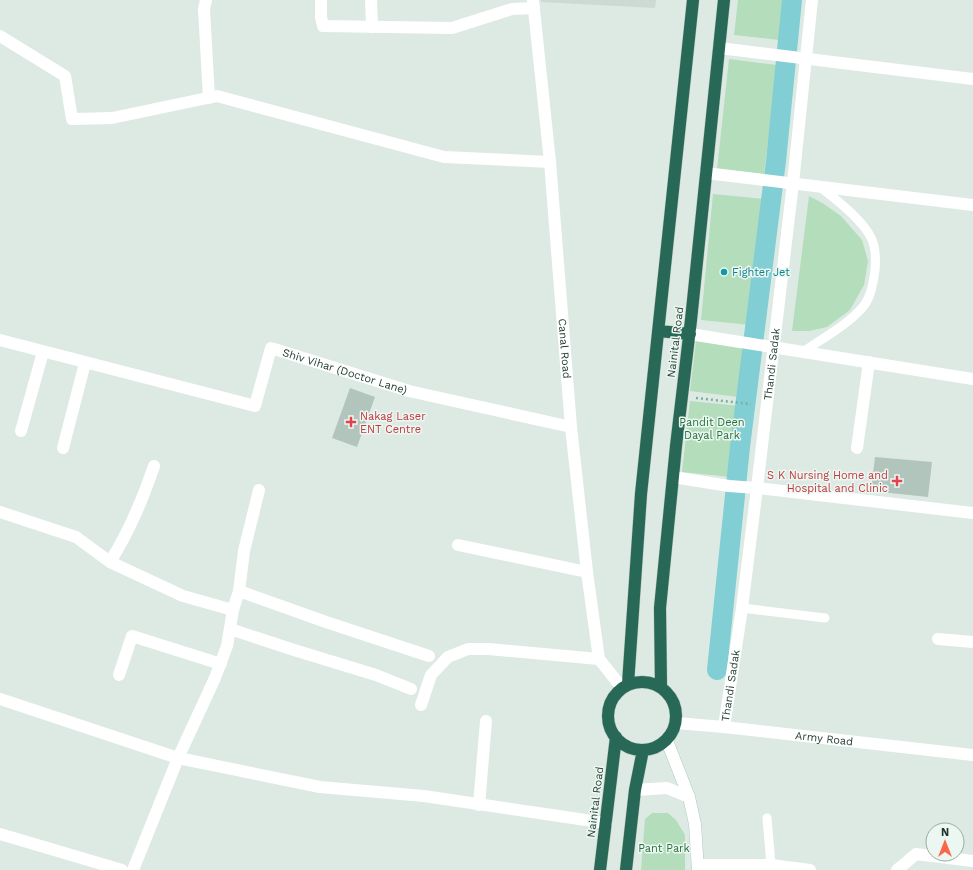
<svg xmlns="http://www.w3.org/2000/svg" width="973" height="870" viewBox="0 0 973 870" font-family="'Work Sans',sans-serif">
<rect width="100%" height="100%" fill="#ddeae3"/>
<path fill="#cbdad2" d="M541 0H656L655 8 541 2Z"/>
<path fill="#b4ddbc" d="M738 0H784L779 40 734 35Z
M729 59 777 65 764 174 717 169Z
M713 194 764 199 750 325 701 320Z
M809 196 824 204 841 216 862 240 868 261 864 285 850 310 827 327 809 331H792Z
M696 341 745 349 738 397 690 391Z
M690 401 740 406 731 477 682 472Z
M652 813H668L676 820 685 835V870H641L645 819Z"/>
<g fill="none" stroke-linecap="round" stroke-linejoin="round">
<path stroke="#81ced4" stroke-width="20" d="M717 670 740 447 776 161 792 0"/>
</g>
<path fill="#b2c5bc" d="M350 388 375 397 357 447 332 438Z
M875 457 932 462 928 497 871 491Z"/>
<g fill="none" stroke-linecap="round" stroke-linejoin="round">
<g stroke="#b0cbbf" stroke-width="13">
<path id="secondary" d="M667 741 689 797 695 824 698 870"/>
</g>
<g stroke="#bcc4c1" stroke-width="13">
<path id="highway" d="M659 331 690 334
M608 716a34 34 0 1 1 68 0a34 34 0 1 1-68 0Z
M628 684 641 494 693 0
M661 687 660 608 676 446 691 320 724 0
M600 870 616 737
M626 870 635 790 643 750"/>
</g>
<path stroke="#7bb09b" stroke-width="2.5" stroke-dasharray="2 3" stroke-linecap="butt" d="M696 398 751 404"/>
<path stroke="#fff" stroke-width="9" d="M803 352C823 338 846 326 862 308 870 299 872 288 874 277 876 266 876 256 874 246 870 225 837 200 821 188
M742 608 825 618
M767 818 771 865"/>
<g stroke="#fff" stroke-width="12">
<path d="M206 0 204 9 209 98"/>
<path d="M321 0V17L323 26 452 28 512 9 534 8"/>
<path d="M371 0 372 27"/>
<path id="s1" d="M533 0 550 162 571 427 587 572 599 659 622 688"/>
<path d="M0 36 65 76 72 119 112 118 217 96 444 157 550 162"/>
<path d="M719 48 973 79"/>
<path d="M706 173 973 205"/>
<path d="M690 334 973 379"/>
<path id="s2" d="M0 340 255 406 271 348 409 391 571 427"/>
<path d="M21 431 43 352"/>
<path d="M63 448 85 363"/>
<path d="M857 448 869 362"/>
<path d="M673 477 729 486 757 488 973 513"/>
<path d="M0 512 76 537 110 562 183 596 233 610"/>
<path d="M458 545 587 572"/>
<path d="M110 562C130 530 142 501 154 466"/>
<path d="M239 591 244 551 259 490"/>
<path d="M230 629 294 650 376 675 411 689"/>
<path d="M938 639 973 642"/>
<path d="M119 675 132 636 221 664"/>
<path d="M0 699 178 758 320 787 424 796 606 823"/>
<path d="M421 705 431 675 448 657 468 649H489L599 659"/>
<path id="s3" d="M676 723 724 727 973 755"/>
<path id="s4" d="M724 727 742 608 757 488 793 183 812 0"/>
<path d="M635 790 667 788 689 797"/>
<path d="M479 805 486 721"/>
<path d="M0 834 122 870"/>
<path d="M698 865H771L810 870"/>
<path d="M133 870 178 758 215 678 227 646 233 610 239 591 326 622 429 656"/>
<path d="M897 870 916 854 973 861"/>
</g>
<use href="#secondary" stroke="#fff" stroke-width="12"/>
<use href="#highway" stroke="#286856" stroke-width="12"/>
</g>
<circle fill="#0f9aa8" stroke="#edf7f1" stroke-width="1.5" cx="724" cy="272" r="4"/>
<g fill="#e0444e" stroke="#edf7f1" stroke-width="1.5">
<path d="M349 416h4v4h4v4h-4v4h-4v-4h-4v-4h4z"/>
<path d="M895 475h4v4h4v4h-4v4h-4v-4h-4v-4h4z"/>
</g>
<g text-anchor="middle" stroke-width="3" stroke-linejoin="round" paint-order="stroke">
<g font-size="11" fill="#0d838f" stroke="#edf7f1" text-anchor="start">
<text x="732" y="276">Fighter Jet</text>
</g>
<g font-size="11" fill="#1e3a30" stroke="#edf7f1">
<text transform="translate(675 342) rotate(-83)" y="4">Nainital Road</text>
<text dy="4" stroke="none"><textPath href="#s1" startOffset="350">Canal Road</textPath></text>
<text dy="4" stroke="none"><textPath href="#s4" startOffset="366">Thandi Sadak</textPath></text>
<text dy="4" stroke="none"><textPath href="#s2" startOffset="401">Shiv Vihar (Doctor Lane)</textPath></text>
<text dy="4" stroke="none"><textPath href="#s4" startOffset="42">Thandi Sadak</textPath></text>
<text dy="4" stroke="none"><textPath href="#s3" startOffset="149">Army Road</textPath></text>
<text transform="translate(595 802) rotate(-83)" y="4">Nainital Road</text>
</g>
<g font-size="11" fill="#be3a42" stroke="#edf7f1" text-anchor="start">
<text x="360" y="420">Nakag Laser<tspan x="360" dy="13">ENT Centre</tspan></text>
<text x="888" y="479" text-anchor="end">S K Nursing Home and<tspan x="888" dy="13">Hospital and Clinic</tspan></text>
</g>
<g font-size="11" fill="#26733e" stroke="#edf7f1">
<text x="712" y="426">Pandit Deen<tspan x="712" dy="13">Dayal Park</tspan></text>
<text x="664" y="852">Pant Park</text>
</g>
</g>
<g transform="translate(945 842)"><circle r="19" fill="#edf7f1" stroke="#9aaba4"/>
<path d="M0-3L7 15L0 10L-7 15Z" fill="#fa674b"/>
<text y="-6" font-size="11" font-weight="bold" text-anchor="middle" fill="#1e3a30">N</text>
</g>
</svg>
